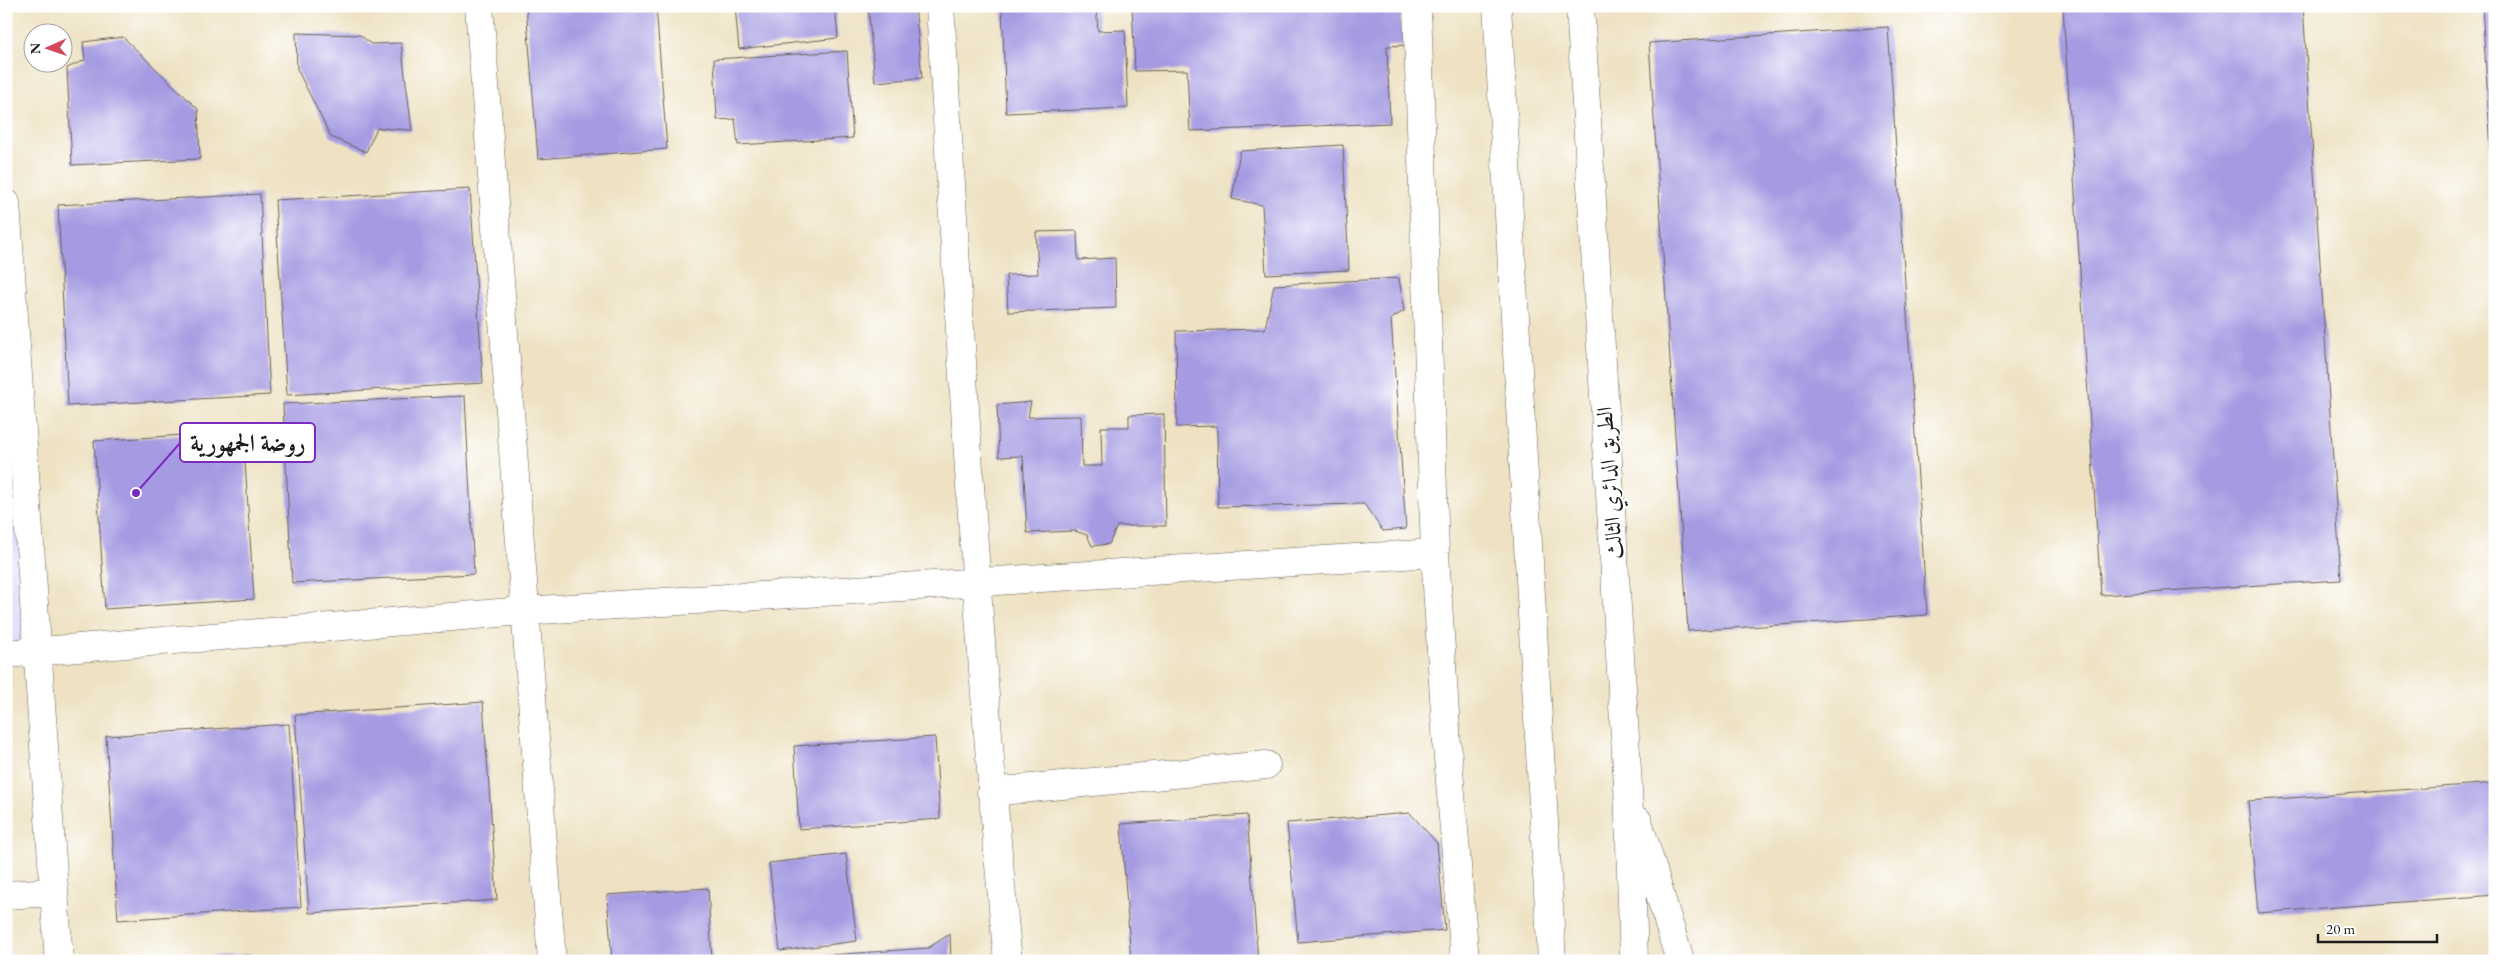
<svg xmlns="http://www.w3.org/2000/svg" width="2501" height="967" viewBox="0 0 2501 967" font-family="'EB Garamond',Amiri,serif">
<rect width="100%" height="100%" fill="#fff"/>
<filter id="ink" filterUnits="userSpaceOnUse"><feTurbulence type="fractalNoise" baseFrequency=".02" numOctaves="2"/><feDisplacementMap in="SourceGraphic" scale="10" xChannelSelector="R" yChannelSelector="G"/><feConvolveMatrix kernelMatrix="1 2 1 2 8 2 1 2 1" color-interpolation-filters="sRGB"/></filter>
<filter id="wash" filterUnits="userSpaceOnUse"><feTurbulence type="fractalNoise" baseFrequency=".0096" numOctaves="4" result="noise"/><feDisplacementMap in="SourceGraphic" scale="20" xChannelSelector="R" yChannelSelector="G"/><feGaussianBlur stdDeviation="1.12" result="paint"/><feColorMatrix in="noise" values="0 0 0 0 0 0 0 0 0 0 0 0 0 0 0 0 0 1.4 0 .05"/><feComposite in="paint" operator="in"/></filter>
<g filter="url(#wash)">
<rect width="100%" height="100%" fill="#eee2c3"/>
<path fill="#d4d8f9" d="M6 224 35 650 6 652Z"/>
<g id="blocks">
<path fill="#a69be2" d="M526 6H656L667 149 538 159Z
M735 6H835L838 38 739 49Z
M868 6H915L922 78 875 82Z
M1002 6H1096L1098 31 1125 30 1128 108 1006 113Z
M1132 6H1406L1408 45 1387 46 1390 123 1190 131 1187 70 1135 71Z
M2091 6H2303L2341 580 2101 595 2063 8Z
M2482 6H2495V181H2493Z
M1888 27 1927 615 1688 631 1649 43Z
M296 33 360 35 371 44 401 43 412 130 377 128 366 152 331 137 297 69Z
M123 37 198 109 200 159 72 165 67 68 85 60 83 42Z
M847 51 853 138 738 145 735 119 717 120 714 59Z
M1343 145 1349 270 1266 274 1262 205 1232 199 1240 151Z
M470 189 483 383 287 395 275 200Z
M260 194 270 395 68 406 58 205Z
M1077 231 1078 260 1115 258 1116 308 1008 312 1006 275 1038 274 1036 232Z
M1399 278 1404 311 1391 319 1406 529 1383 531 1364 504 1218 507 1217 426 1177 427 1176 331 1265 329 1274 285Z
M465 396 474 574 292 583 283 404Z
M1031 402 1028 417 1081 416 1082 466H1102L1101 427H1129V415L1164 414 1166 526H1117L1109 544 1092 546 1087 535 1075 531 1027 533 1023 456 999 457 997 405Z
M243 431 254 599 105 609 94 441Z
M483 702 497 900 309 913 295 715Z
M289 724 301 907 118 920 106 736Z
M935 737 940 819 799 829 794 746Z
M2495 783V895L2258 913 2248 801Z
M1410 813 1437 843 1445 930 1298 942 1287 823Z
M1247 815 1258 961H1131L1121 824Z
M846 854 857 941 780 951 769 863Z
M708 888 712 961H612L607 895Z
M950 934 951 961H817L816 956 928 948Z
M251 955V961H134V958Z"/>
</g>
</g>
<g filter="url(#ink)">
<use href="#blocks" fill-opacity="0" stroke="#666156" stroke-width="1"/>
<g fill="none" stroke-linecap="round" stroke-linejoin="round">
<g stroke="#666156" stroke-width="29">
<path id="street" d="M479 6 552 961
M940 6C960 325 977 643 1008 961
M1417 6 1435 553 1447 746 1465 961
M6 203 59 961
M6 654 524 611 1435 553
M991 792 1266 765
M6 895 53 892"/>
</g>
<g stroke="#666156" stroke-width="29">
<path id="highway" d="M1497 6 1552 961
M1580 6 1628 786 1634 961
M1638 821 1680 961"/>
</g>
<use href="#street" stroke="#fff" stroke-width="28"/>
<use href="#highway" stroke="#fff" stroke-width="28"/>
</g>
</g>
<g text-anchor="middle" stroke-width="4.5" stroke-linejoin="round" paint-order="stroke">
<g font-size="22" fill="#1c1c1c" stroke="#fff">
<text transform="translate(1609 483) rotate(-94)" y="8">الطريق الدائري الثالث</text>
</g>
</g>
<path fill="none" stroke="#7b2cbf" stroke-width="2" d="M136 493L180 443"/>
<circle fill="#7b2cbf" stroke="#fff" stroke-width="2" cx="136" cy="493" r="5"/>
<rect fill="#fff" stroke="#7b2cbf" stroke-width="2" x="180" y="423" width="135" height="39" rx="5"/>
<g font-size="24" text-anchor="middle" font-weight="bold" fill="#1c1c1c">
<text x="248" y="451">روضة الجمهورية</text>
</g>
<rect width="2501" height="967" fill="none" stroke="#fff" stroke-width="25"/>
<g transform="translate(48 48) rotate(268)"><circle r="24" fill="#ffffff" stroke="#a4a4a4"/>
<path d="M0-4L9 19L0 12L-9 19Z" fill="#d1495b"/>
<text y="-8" font-size="14" font-weight="bold" text-anchor="middle" fill="#1c1c1c">N</text>
</g>
<path d="M2318 934v8h119v-8" fill="none" stroke="#1c1c1c" stroke-width="2.5"/>
<text x="2326" y="934" font-size="15" fill="#1c1c1c" stroke="#ffffff" stroke-width="4" paint-order="stroke">20 m</text>
</svg>
